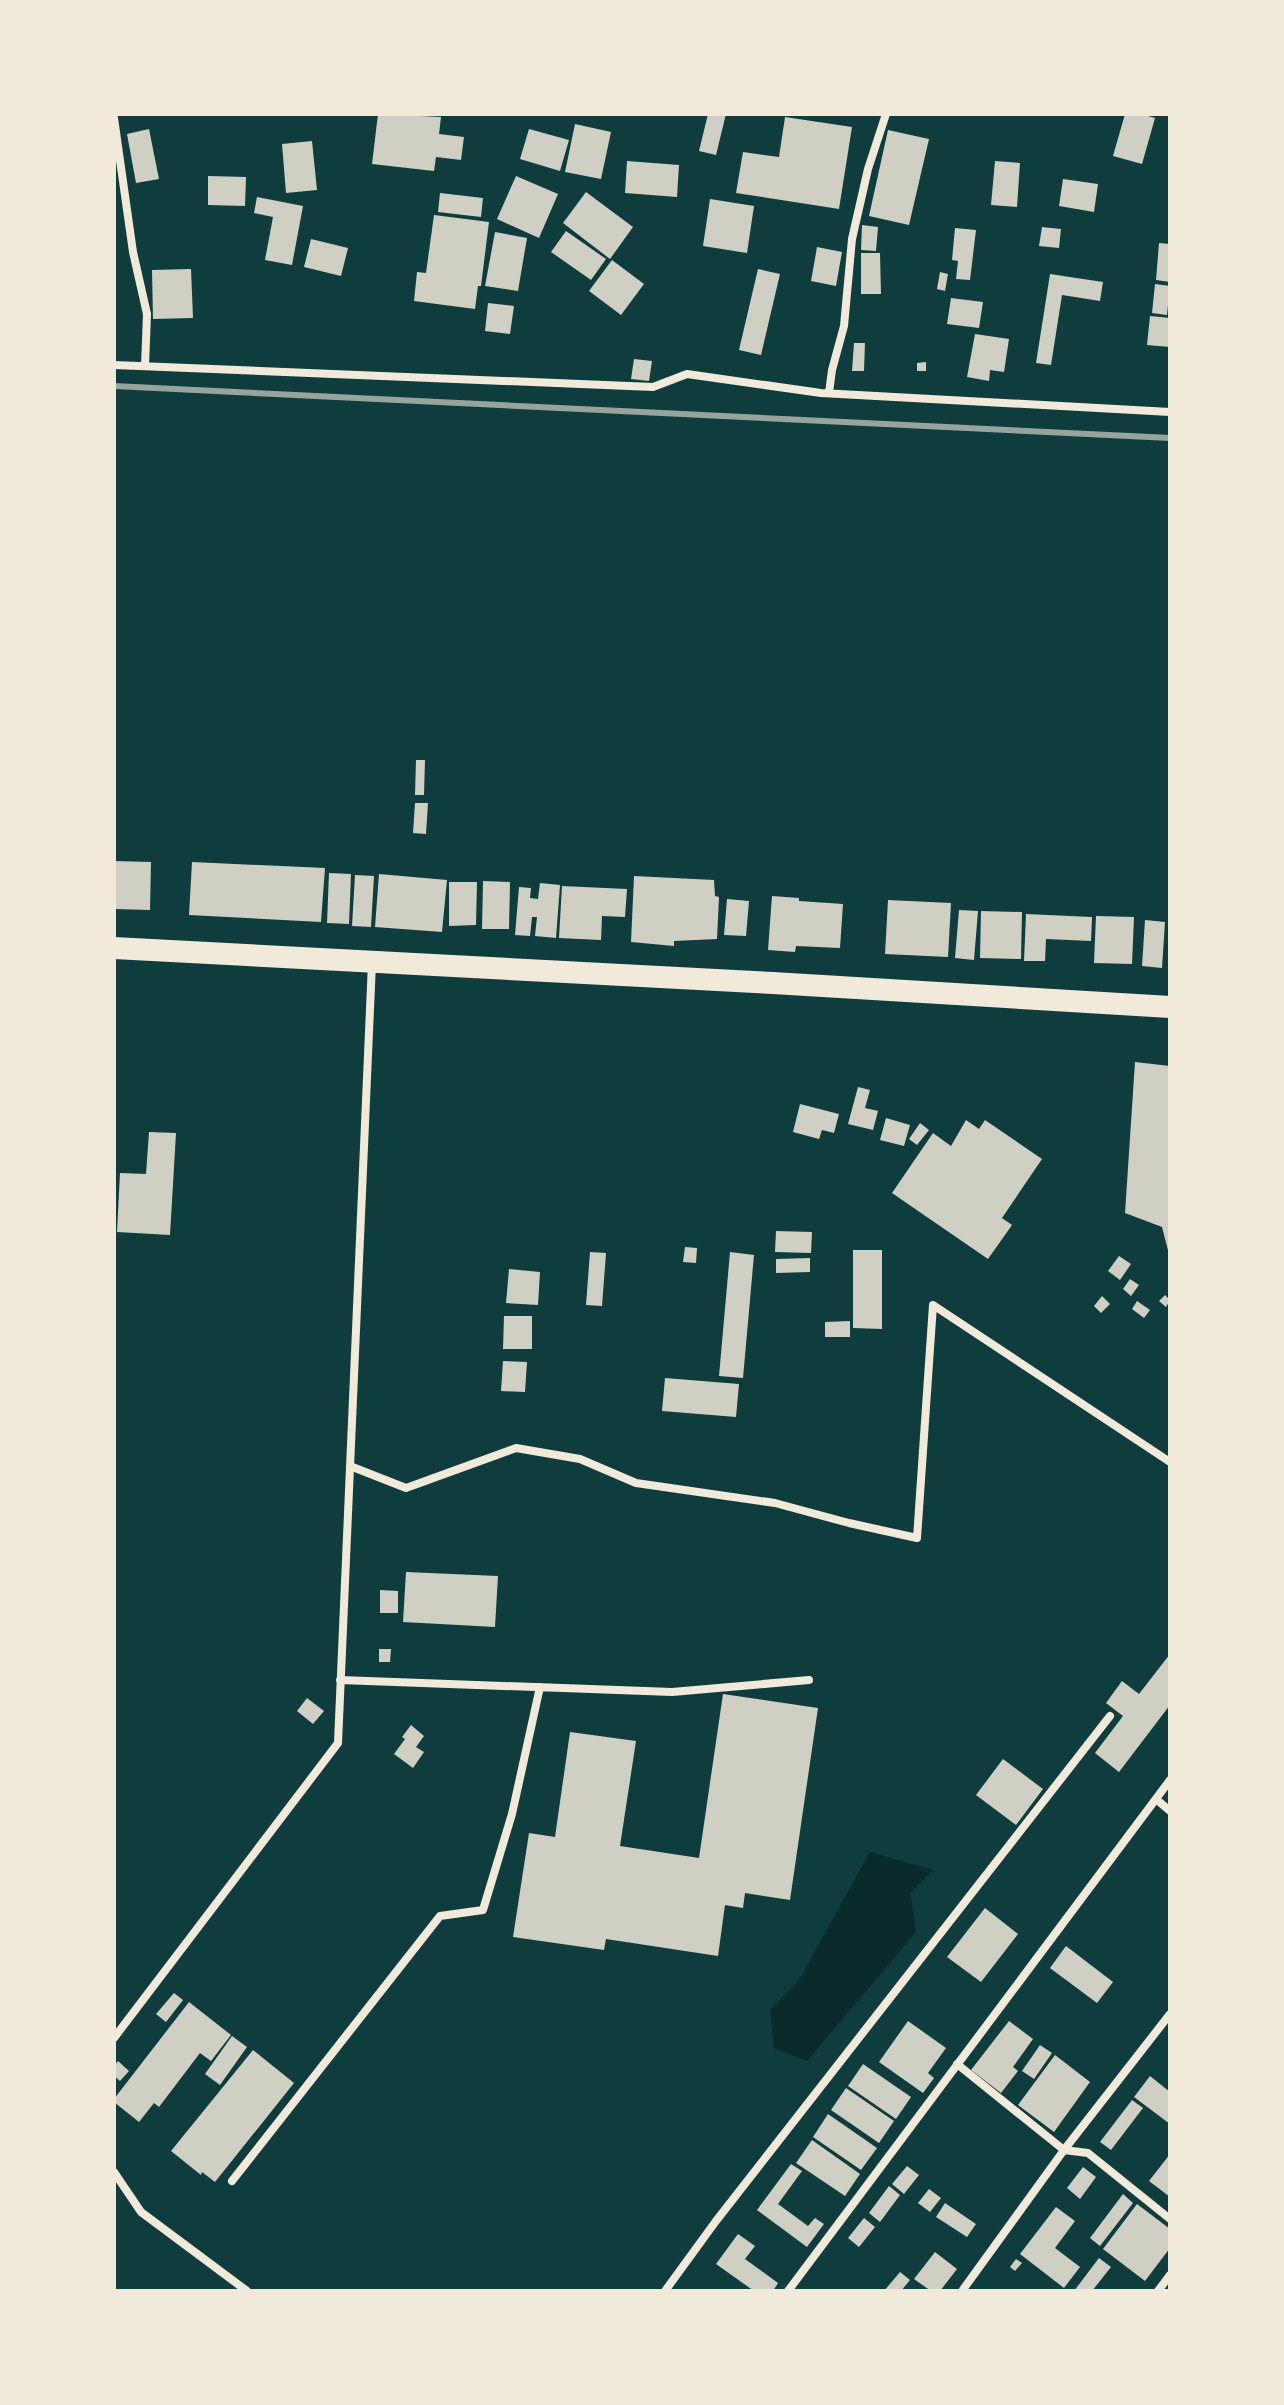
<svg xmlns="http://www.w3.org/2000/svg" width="1284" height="2405" viewBox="0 0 1284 2405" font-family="Montserrat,sans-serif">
<rect width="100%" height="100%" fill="#0f3d3e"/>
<path fill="#0a2a2b" d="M870 1852 933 1870 910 1893 916 1932 807 2061 774 2048 770 2010 799 1980Z"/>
<path fill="#cfcfc3" d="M378 114 441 117 439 134 464 137 461 160 436 157 434 171 372 164Z
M708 114H726L716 155 699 151Z
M1125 114H1141L1155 118 1142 164 1113 156Z
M785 117 852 127 839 209 736 193 743 152 779 157Z
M575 124 611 132 601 179 565 172Z
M149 129 159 179 136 183 127 134Z
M529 129 569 140 560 171 520 159Z
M888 130 929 139 909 225 869 216Z
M312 141 317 190 286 193 282 144Z
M627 161 679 165 677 197 625 193Z
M995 161 1020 163 1017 207 991 205Z
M208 176 246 177 245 206 208 205Z
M516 176 558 194 539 238 497 219Z
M1063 179 1098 184 1094 212 1059 206Z
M586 192 633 227 610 259 563 223Z
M440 193 483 198 481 217 438 212Z
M257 197 303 206 292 265 265 260 273 217 254 213Z
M710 199 754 206 747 253 703 246Z
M434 215 489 222 481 286H478L475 309 414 301 417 272 426 273Z
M862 225 878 227 876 251 861 250Z
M1042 227 1061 229 1059 248 1039 246Z
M955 228 976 230 970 280 956 279 958 261 952 260Z
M566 231 606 259 591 280 551 252Z
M495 232 527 238 518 291 485 286Z
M311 239 348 248 341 276 304 267Z
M1159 243 1170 244V282L1156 280Z
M817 247 842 252 836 286 811 281Z
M861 253H880L881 294H861Z
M612 260 644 284 621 315 589 291Z
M191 269 193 318 153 319 152 270Z
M758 269 780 274 761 355 739 350Z
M940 272 948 274 945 291 937 289Z
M1050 274 1103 282 1100 301 1062 295 1051 365 1036 363Z
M1155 284 1170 286 1167 315 1152 313Z
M951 298 983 302 979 328 947 324Z
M488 303 514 306 510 334 485 331Z
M1150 316 1170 318V347L1147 345Z
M975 334 1009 339 1004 372 990 370 989 381 967 377Z
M854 343H865L864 371H852Z
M634 359 652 361 649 381 631 379Z
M926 362V371H917V363Z
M416 760H425L424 795H415Z
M415 803H428L426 834 413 833Z
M114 861 151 862 150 910 114 909Z
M192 862 325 868 321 922 189 915Z
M329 873 351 874 349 924 327 923Z
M379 874 447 880 442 932 375 927Z
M355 875 374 876 371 927 352 926Z
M634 876 714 880 715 896 719 897 717 939 674 941V946L631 942Z
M483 881 510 882 509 929H482Z
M449 882H477L476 925 449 926Z
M540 883 560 885 556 938 535 936 537 917H532L530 936 515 935 519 887 531 888 530 898 538 899Z
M562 886 627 889 625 917 602 916 601 940 559 938Z
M772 896 799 898V901L843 904 840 948 796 946 795 952 768 950Z
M727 899 749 901 746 936 724 935Z
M888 900 951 903 948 957 885 954Z
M959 910 978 911 974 960 955 958Z
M981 911 1022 912 1021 959 980 958Z
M1026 914 1092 917 1091 941 1046 939 1045 961H1024Z
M1096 916 1134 917 1132 964 1094 963Z
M1145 920 1165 922 1162 968 1142 966Z
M1135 1062 1170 1066V1258L1162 1227 1125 1213Z
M858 1087 870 1090 865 1108 878 1111 873 1130 848 1124Z
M800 1104 839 1114 834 1133 822 1130 819 1139 793 1132Z
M886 1118 910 1125 904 1146 880 1140Z
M966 1120 979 1129 985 1120 1042 1159 1002 1218 1012 1225 988 1259 892 1193 933 1133 951 1146Z
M920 1123 929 1130 917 1145 909 1139Z
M149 1132 176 1133 170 1235 117 1232 120 1173 146 1174Z
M776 1231 812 1232 811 1253 775 1252Z
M685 1247 697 1248 696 1263 683 1262Z
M853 1250H882V1329L853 1328Z
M590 1252 606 1253 602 1306 586 1305Z
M730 1252 754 1255 743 1378 719 1376Z
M1119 1256 1131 1264 1120 1280 1108 1271Z
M810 1258V1272L776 1273V1259Z
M509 1269 540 1272 538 1305 506 1303Z
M1130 1279 1139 1285 1131 1296 1123 1289Z
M1165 1295 1170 1300 1166 1307 1159 1301Z
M1102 1296 1110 1304 1101 1313 1094 1306Z
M1137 1301 1150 1310 1144 1318 1132 1309Z
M504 1316H532V1349H503Z
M850 1321V1337H825V1322Z
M503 1361 527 1362 525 1392 501 1391Z
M665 1378 739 1384 736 1417 662 1411Z
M406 1572 498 1576 495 1627 403 1622Z
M380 1590 398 1591V1613H380Z
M379 1649H391L390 1662H379Z
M1170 1654V1705L1119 1772 1095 1753 1123 1716 1106 1703 1122 1681 1139 1694Z
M723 1694 818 1708 790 1900 745 1893 743 1908 725 1905 718 1956 606 1939 604 1950 513 1937 529 1833 555 1837 570 1732 636 1741 620 1846 699 1858Z
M307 1698 324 1711 313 1724 297 1711Z
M411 1725 424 1736 416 1747 424 1752 413 1768 394 1754 405 1739 402 1737Z
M1003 1759 1043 1789 1016 1825 976 1795Z
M985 1908 1018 1934 981 1982 947 1957Z
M1066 1946 1113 1982 1097 2003 1050 1968Z
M174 1993 183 2000 166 2022 156 2014Z
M189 2002 231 2035 211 2061 200 2053 159 2107 154 2103 139 2122 114 2102V2099Z
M908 2021 946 2048 928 2073 934 2078 923 2093 879 2062Z
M1009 2021 1033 2039 1013 2067 1018 2071 1001 2093 971 2070Z
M232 2036 247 2047 220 2085 205 2074Z
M1040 2045 1052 2053 1034 2079 1022 2071Z
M253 2050 294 2083 215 2182 202 2172 201 2175 171 2151Z
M1055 2055 1090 2082 1054 2132 1018 2105Z
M118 2061 129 2071 120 2081 114 2076V2066Z
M863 2064 911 2097 896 2119 848 2086Z
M1150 2076 1170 2092V2124L1134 2097Z
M846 2088 894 2121 879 2143 831 2110Z
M1132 2100 1143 2108 1111 2150 1100 2142Z
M828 2114 877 2148 861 2170 813 2137Z
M812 2140 860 2174 845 2196 796 2163Z
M1170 2154V2197L1149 2181Z
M791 2164 802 2171 778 2204 808 2226 815 2218 824 2224 807 2247 757 2210Z
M907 2166 919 2175 904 2194 892 2184Z
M1083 2167 1096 2177 1080 2199 1067 2188Z
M889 2186 900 2195 880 2222 869 2213Z
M929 2189 941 2198 930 2212 918 2203Z
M1123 2194 1133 2203 1100 2246 1090 2238Z
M945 2203 976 2224 967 2237 936 2217Z
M1137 2204 1170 2229V2248L1145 2281 1103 2249Z
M1056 2207 1075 2221 1055 2248 1080 2267 1064 2288 1020 2254Z
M864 2218 875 2227 859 2247 848 2238Z
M738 2234 755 2246 745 2259 778 2283 773 2291H754L716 2264Z
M935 2252 957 2269 940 2291H931L914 2279Z
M1099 2258 1111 2267 1092 2291H1074Z
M1016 2259 1022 2263 1015 2271 1010 2267Z
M900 2272 910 2280 901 2291H884Z"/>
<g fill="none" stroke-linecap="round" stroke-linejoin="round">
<path stroke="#f1e9da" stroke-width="8" d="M114 118 133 252 147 314 145 366
M114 365 653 387 687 374 821 393 1170 412
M829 393 832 370 844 326 852 239 868 169 886 114
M350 1466 406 1488 516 1448 580 1459 636 1483 775 1503 849 1523 917 1538 933 1305 1170 1462
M340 1680 672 1692 809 1680
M1156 1799 1170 1811
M114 2038 338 1743 372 963
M957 2064 1064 2150 1088 2153 1170 2219
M114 2172 141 2212 247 2291
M232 2181 440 1916 483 1910 512 1814 540 1687
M665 2291 716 2221 1110 1716
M788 2291 1170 1780
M962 2291 1064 2150 1170 2014
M1158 2291 1170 2275"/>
<path stroke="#f1e9da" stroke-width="22" d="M114 948 773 983 1170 1007"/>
<path stroke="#97a49c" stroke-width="6" d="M114 386 1170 438"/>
</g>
<rect width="1284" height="2405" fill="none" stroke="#f1e9da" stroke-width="232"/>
</svg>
